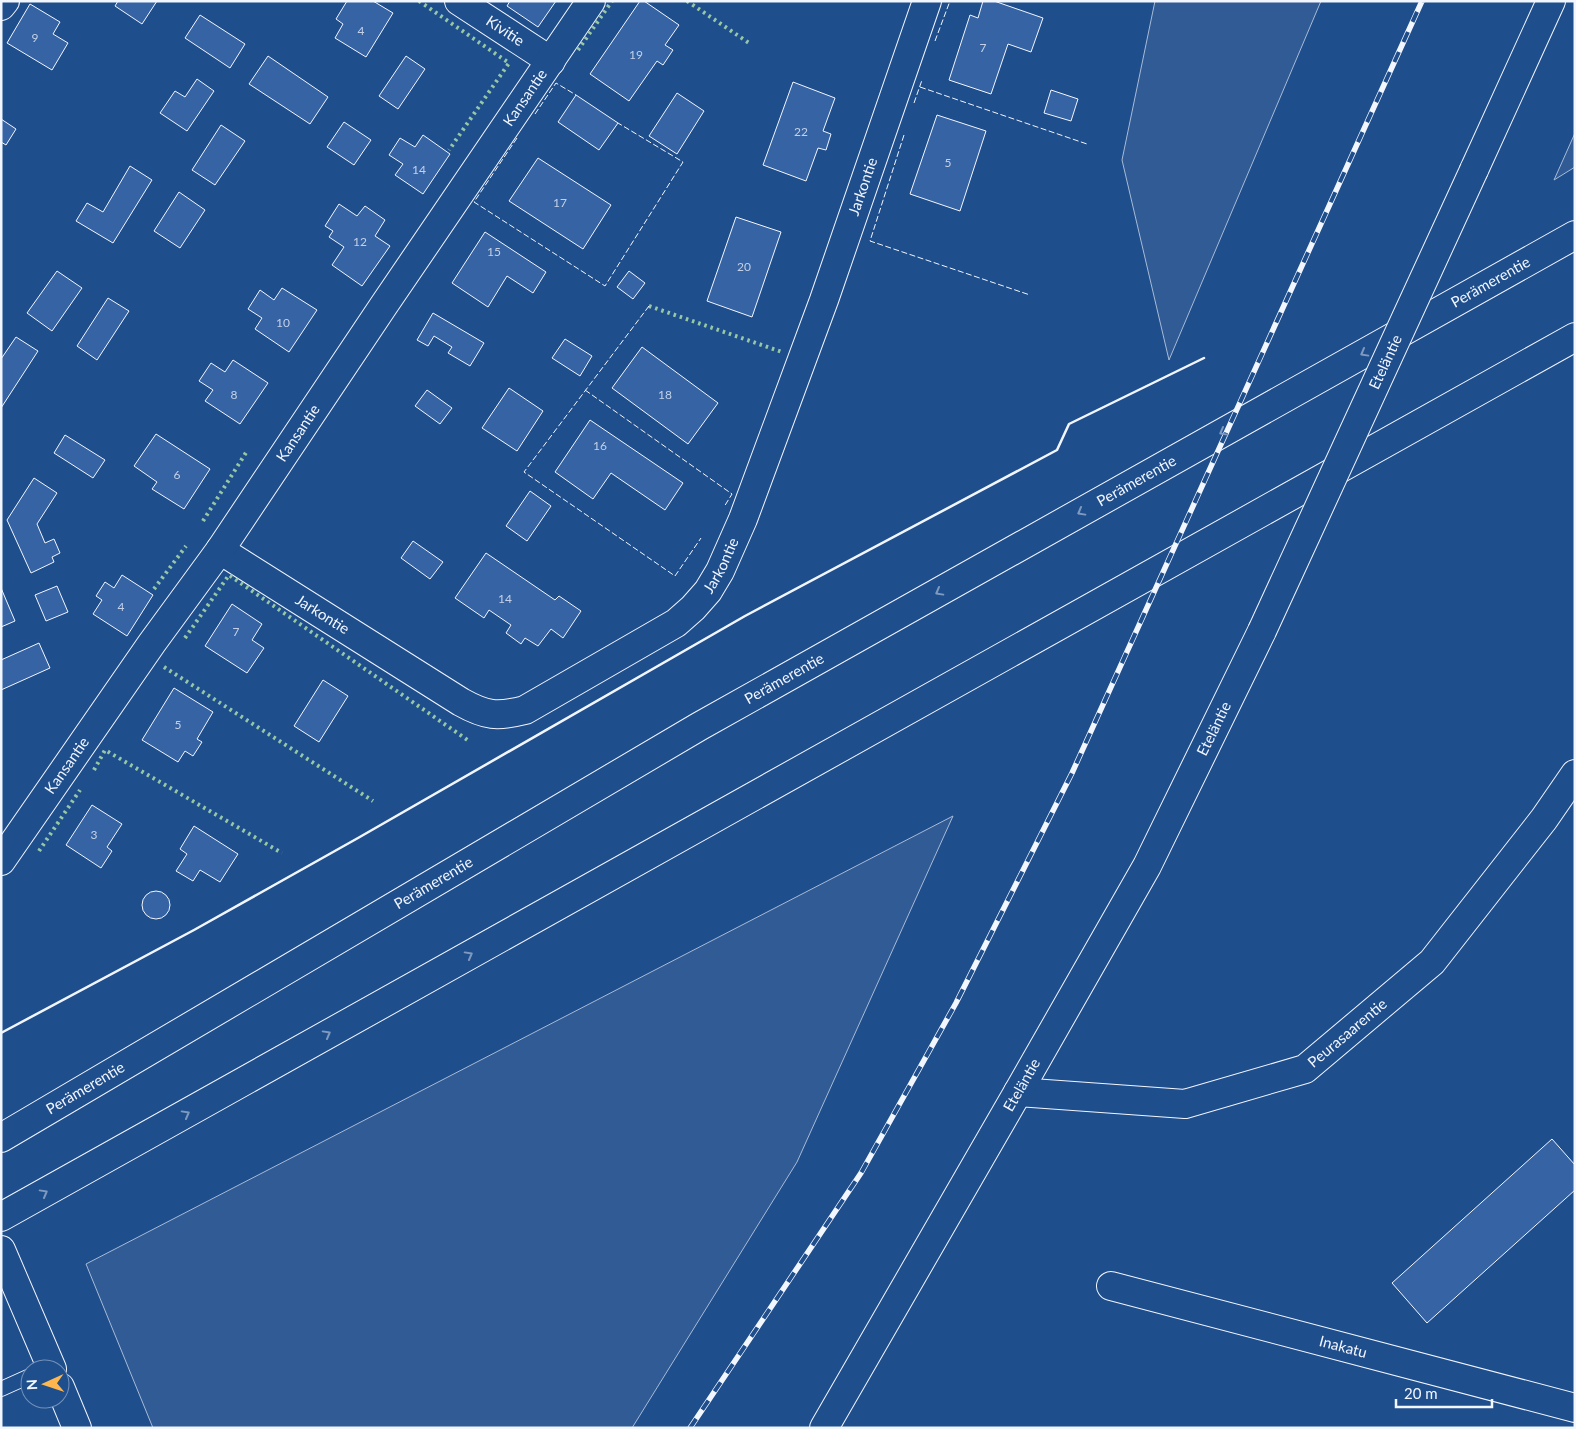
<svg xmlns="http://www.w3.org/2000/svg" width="1576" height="1429" viewBox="0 0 1576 1429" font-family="Lato,sans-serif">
<rect width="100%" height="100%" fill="#1f4e8c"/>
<path fill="#305b95" stroke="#a8bbd7" d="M1155 1H1321L1169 360 1122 160Z
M1575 133V167L1554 180Z
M953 816 797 1162 632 1428H153L86 1264Z"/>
<path fill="#3563a3" stroke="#f2f6ff" d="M118 1H157L142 24 115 6Z
M347 1H373L393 13 366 57 335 38 343 24 336 19Z
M510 1H556L538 27 507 6Z
M640 1H644L679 25 665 45 673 50 663 65 657 61 629 101 590 74Z
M983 1H994L1043 18 1031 52 1008 44 991 94 949 80 970 15 978 18Z
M30 4 60 22 53 34 68 43 52 70 7 43Z
M200 15 245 44 230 68 185 38Z
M268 56 328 97 310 124 249 84Z
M406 56 425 69 398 109 379 96Z
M197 79 214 91 187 131 160 113 175 91 185 97Z
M793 82 835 98 823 131 831 134 826 150 818 148 806 181 763 165Z
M1051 90 1078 99 1071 121 1044 113Z
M677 93 704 111 677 154 649 136Z
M576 95 618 123 599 150 558 122Z
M937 115 986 131 960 211 910 194Z
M1 119 16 129 6 145 1 142Z
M344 122 371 140 354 165 327 147Z
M221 125 245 141 215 185 192 170Z
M423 135 450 154 423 194 395 175 403 164 389 155 400 138 415 147Z
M538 158 611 205 583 249 509 201Z
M130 166 152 180 113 243 76 221 87 203 103 212Z
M179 192 205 210 180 248 154 231Z
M339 204 357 216 365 206 385 220 375 236 390 246 362 286 332 265 344 247 329 237 333 231 325 226Z
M736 217 781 232 752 317 707 301Z
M485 232 546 272 533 293 507 276 488 307 452 283Z
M57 271 82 288 52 331 27 313Z
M629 271 645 283 633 299 617 287Z
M282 288 317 310 289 352 255 329 262 318 248 309 260 290 274 300Z
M108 298 129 311 97 360 77 346Z
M433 313 484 343 470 366 448 353 452 347 434 336 428 346 417 340Z
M16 337 38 351 1 408V359Z
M565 339 592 356 580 376 552 358Z
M642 347 718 403 688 444 612 388Z
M233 360 268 383 240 424 205 401 213 390 199 381 211 363 225 372Z
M509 388 543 411 517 451 482 428Z
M427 390 452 408 440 424 415 406Z
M590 420 683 483 665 510 611 473 593 499 555 472Z
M156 434 210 469 184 509 152 489 157 482 134 466Z
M65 435 105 460 93 478 54 453Z
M34 478 57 493 37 524 45 543 54 539 60 553 52 557 54 562 31 573 7 520Z
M530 491 551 506 527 541 506 526Z
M413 541 443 562 430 579 401 558Z
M486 553 555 600 559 596 581 611 563 638 551 629 538 646 525 638 521 644 506 633 511 625 489 610 484 618 455 598Z
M122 575 153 595 127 636 93 614 102 600 96 596 105 582 114 588Z
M57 586 68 612 46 621 35 595Z
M1 588 15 621 1 627Z
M232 604 262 624 252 640 264 648 247 673 205 646Z
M39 643 50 668 1 690V660Z
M323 680 348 696 319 742 294 726Z
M174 688 213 712 197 739 202 742 193 756 185 751 178 762 142 740Z
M92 805 122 824 107 847 112 851 101 868 66 845Z
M194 826 238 854 220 882 200 870 193 881 176 871 187 854 180 849Z
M142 905a14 14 0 1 1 28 0a14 14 0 1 1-28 0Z
M1552 1139 1575 1165V1190L1427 1323 1392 1283Z"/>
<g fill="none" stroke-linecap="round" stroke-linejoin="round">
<g stroke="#f2f6ff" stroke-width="16">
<path id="service" d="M1 1389 30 1376"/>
</g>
<g stroke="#f2f6ff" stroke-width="30">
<g id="minor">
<path id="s1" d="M459 1 551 61"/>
<path d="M1 6 5 1"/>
<path id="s2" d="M220 550 461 702C486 716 497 717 525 710L676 623 693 608 708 591 720 571 743 519 824 300 927 1"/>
<path id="s3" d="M1 861 152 643 220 550 384 305 591 1"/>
<path id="s4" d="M1111 1286 1575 1408"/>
</g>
</g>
<g stroke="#f2f6ff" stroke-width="30">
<g id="tertiary">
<path id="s5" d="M1018 1092 1185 1104 1305 1069 1432 962 1544 819 1575 774"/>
</g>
</g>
<g stroke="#f2f6ff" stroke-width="30">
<g id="secondary">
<path d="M1474 170 1551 1"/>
<path d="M1 1250 52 1369"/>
<path d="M60 1387 77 1428"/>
<path id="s6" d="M824 1428 1018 1092 1147 866 1262 631"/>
</g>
</g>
<g stroke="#f2f6ff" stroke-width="30">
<g id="motorway">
<path id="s7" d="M1 1138 700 726 1575 235"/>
<path d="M1 1217 1575 337"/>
</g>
</g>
<use href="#service" stroke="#1f4e8c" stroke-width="14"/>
<use href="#minor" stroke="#1f4e8c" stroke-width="28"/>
<use href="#tertiary" stroke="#1f4e8c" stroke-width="28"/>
<use href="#secondary" stroke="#1f4e8c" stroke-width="28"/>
<use href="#motorway" stroke="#1f4e8c" stroke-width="28"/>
<g stroke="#f2f6ff" stroke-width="5.5">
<path id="rail" d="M690 1428 861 1173 956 1003 1072 773 1422 1"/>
</g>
<use href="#rail" stroke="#1f4e8c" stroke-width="4" stroke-dasharray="11" stroke-linecap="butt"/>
<g stroke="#f2f6ff" stroke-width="30" stroke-linecap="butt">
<g id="secondary-bridge">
<path id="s8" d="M1262 631 1474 170"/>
</g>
</g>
<use href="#secondary-bridge" stroke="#1f4e8c" stroke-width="28"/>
<path stroke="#97c8a6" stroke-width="4" stroke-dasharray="2.5 4" stroke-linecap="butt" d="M419 1 509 63 449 150
M687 1 749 43
M578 50 612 1
M649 306 782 352
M203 521 247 451
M154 589 186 546
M185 638 229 575 469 741
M164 667 373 801
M94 770 105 750 282 853
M39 851 80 790"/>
<path stroke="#f2f6ff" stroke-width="1" stroke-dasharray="6 2.5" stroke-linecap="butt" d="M935 41 950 1
M920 87 1087 144
M914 103 922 80
M535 114 556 83 576 95
M904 135 870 241 1030 295
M517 138 474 202 605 286 683 162 618 123
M649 306 524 472 675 576 701 538
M585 390 732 494 724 507"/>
<path stroke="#f2f6ff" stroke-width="2.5" d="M1 1033 194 930 358 838 745 616 1057 450 1069 424 1204 358"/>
</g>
<defs><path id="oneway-chevron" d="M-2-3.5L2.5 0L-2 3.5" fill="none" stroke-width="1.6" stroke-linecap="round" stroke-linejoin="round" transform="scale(1.25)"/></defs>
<g stroke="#7e9ac0">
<use href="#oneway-chevron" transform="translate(1364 353) rotate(151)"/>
<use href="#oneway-chevron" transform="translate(1223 432) rotate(151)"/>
<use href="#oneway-chevron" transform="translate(1081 512) rotate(151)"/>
<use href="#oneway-chevron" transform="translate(939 592) rotate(151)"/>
<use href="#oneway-chevron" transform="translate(469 955) rotate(-29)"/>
<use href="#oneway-chevron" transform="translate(327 1034) rotate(-29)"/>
<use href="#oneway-chevron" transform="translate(186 1114) rotate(-29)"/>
<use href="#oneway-chevron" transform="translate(44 1193) rotate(-29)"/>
</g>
<g text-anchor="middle" stroke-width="4" stroke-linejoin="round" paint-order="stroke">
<g font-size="12" fill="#c3d1e8">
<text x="361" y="35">4</text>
<text x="35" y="42">9</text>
<text x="983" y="52">7</text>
<text x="636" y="59">19</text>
<text x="801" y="136">22</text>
<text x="948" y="167">5</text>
<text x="419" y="174">14</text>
<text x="560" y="207">17</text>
<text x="360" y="246">12</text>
<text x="494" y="256">15</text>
<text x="744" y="271">20</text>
<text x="283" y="327">10</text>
<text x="234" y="399">8</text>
<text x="665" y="399">18</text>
<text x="600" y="450">16</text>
<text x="177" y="479">6</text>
<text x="505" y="603">14</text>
<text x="121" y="611">4</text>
<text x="236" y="636">7</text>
<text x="178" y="729">5</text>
<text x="94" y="839">3</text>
</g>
<g font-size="15" fill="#f2f6ff" stroke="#1f4e8c">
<text dy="5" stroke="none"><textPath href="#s1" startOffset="55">Kivitie</textPath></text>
<text dy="5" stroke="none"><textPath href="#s3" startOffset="926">Kansantie</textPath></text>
<text dy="5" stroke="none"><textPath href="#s2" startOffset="1005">Jarkontie</textPath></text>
<text dy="5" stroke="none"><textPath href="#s7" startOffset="1718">Perämerentie</textPath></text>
<text dy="5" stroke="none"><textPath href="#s8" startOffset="296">Eteläntie</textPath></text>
<text dy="5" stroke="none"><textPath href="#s3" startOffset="521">Kansantie</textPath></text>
<text dy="5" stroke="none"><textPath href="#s7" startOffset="1312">Perämerentie</textPath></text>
<text dy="5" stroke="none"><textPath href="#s2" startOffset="600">Jarkontie</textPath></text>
<text dy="5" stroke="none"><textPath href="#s2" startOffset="121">Jarkontie</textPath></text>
<text dy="5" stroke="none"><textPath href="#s7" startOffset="908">Perämerentie</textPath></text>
<text dy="5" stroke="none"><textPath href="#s6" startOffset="801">Eteläntie</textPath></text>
<text dy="5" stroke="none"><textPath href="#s3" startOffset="116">Kansantie</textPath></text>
<text dy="5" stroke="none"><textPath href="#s7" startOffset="502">Perämerentie</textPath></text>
<text dy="5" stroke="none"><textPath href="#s5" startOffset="348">Peurasaarentie</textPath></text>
<text dy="5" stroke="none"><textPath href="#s6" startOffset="396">Eteläntie</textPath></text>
<text dy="5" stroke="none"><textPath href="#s7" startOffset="98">Perämerentie</textPath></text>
<text dy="5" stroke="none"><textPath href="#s4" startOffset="240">Inakatu</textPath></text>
</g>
</g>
<rect width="1576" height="1429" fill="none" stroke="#f2f6ff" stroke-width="5"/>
<g transform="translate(45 1384) rotate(267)"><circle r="24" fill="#1f4e8c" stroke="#7391ba"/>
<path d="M0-4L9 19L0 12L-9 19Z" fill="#ffb74d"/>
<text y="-8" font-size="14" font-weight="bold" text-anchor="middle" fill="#f2f6ff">N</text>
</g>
<path d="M1396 1399v8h96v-8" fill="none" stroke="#f2f6ff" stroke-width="2.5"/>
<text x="1404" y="1399" font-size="15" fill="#f2f6ff" stroke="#1f4e8c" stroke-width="4" paint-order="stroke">20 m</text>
</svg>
